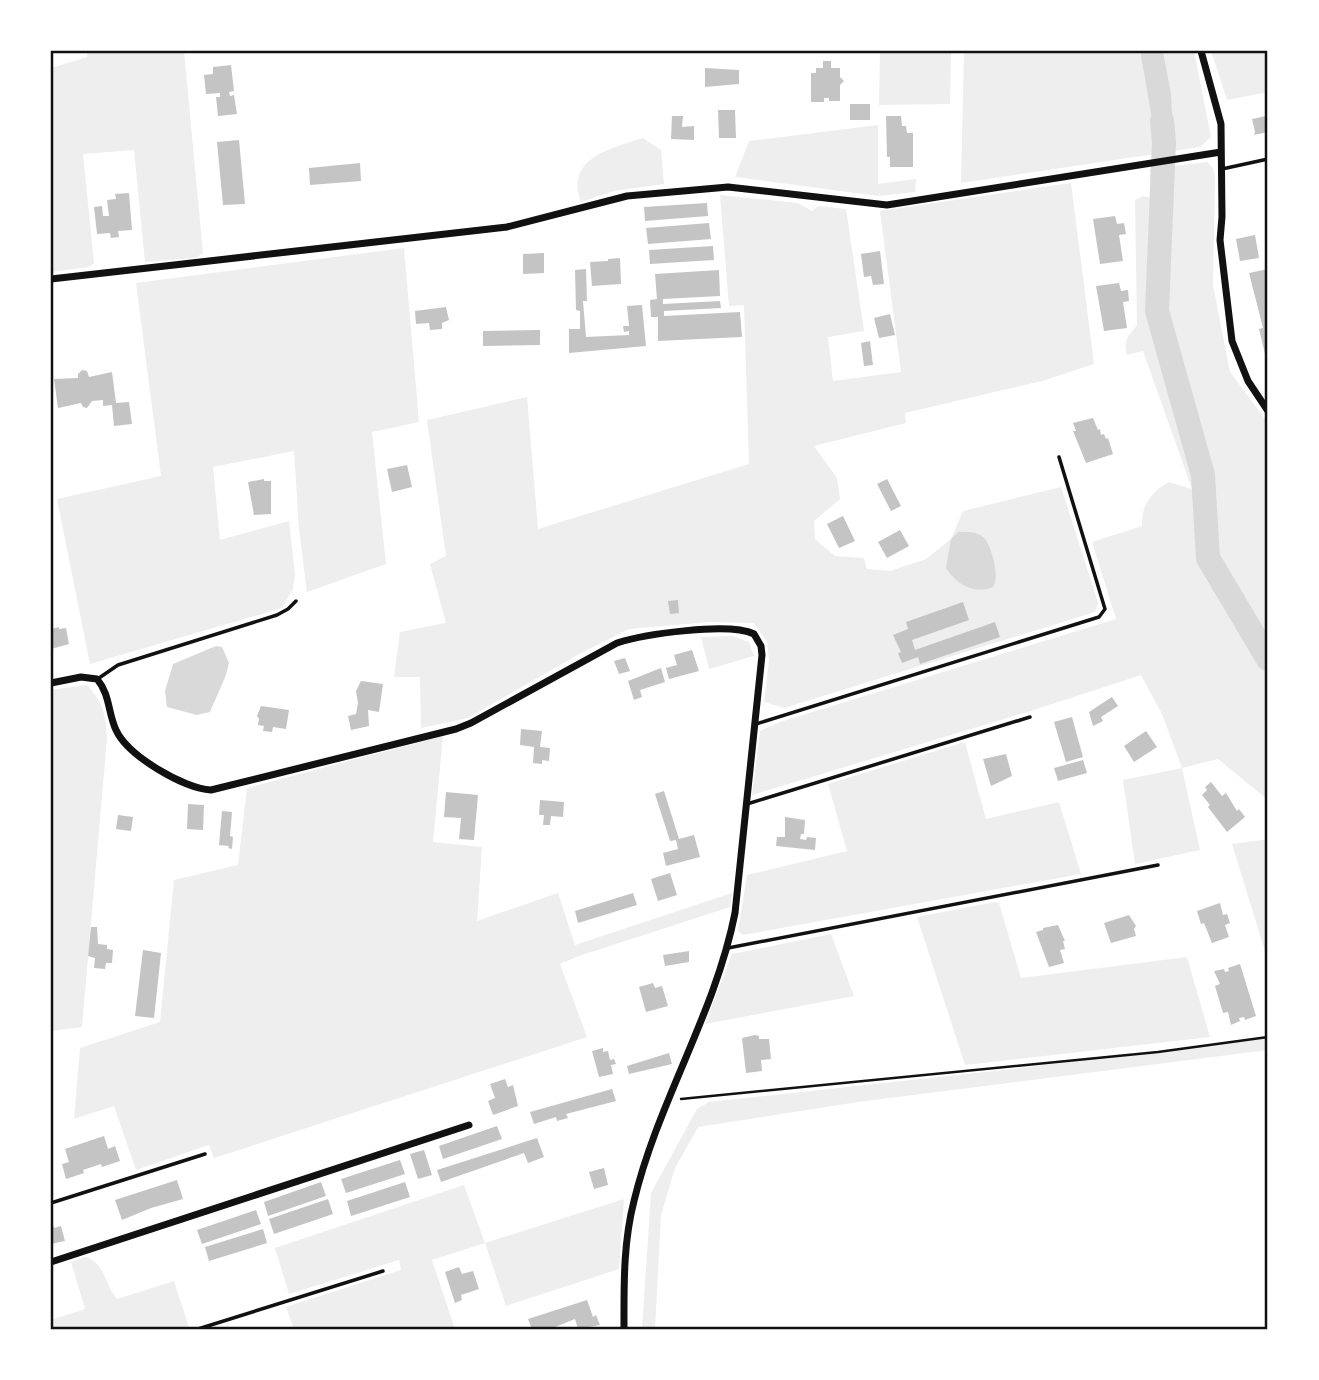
<svg xmlns="http://www.w3.org/2000/svg" width="1319" height="1380" viewBox="0 0 1319 1380" font-family="'Zilla Slab',serif">
<rect width="100%" height="100%" fill="#fff"/>
<path fill="#eee" d="M87 51H184L203 253 196 258 145 262 134 150 83 154 94 263 89 267 51 272V68L87 57Z
M880 51H951L950 104 879 105Z
M964 51H1140L1153 125 1155 154 961 183Z
M1163 51H1194L1211 137 1200 147 1174 151 1171 93Z
M1211 51H1268V92L1227 100Z
M878 125V184L916 179 915 192 878 196 735 177 749 141Z
M643 138 661 150 664 184 614 191 581 202C564 158 612 148 643 138Z
M1207 162 1213 168 1215 177 1213 285 1230 372 1268 423V800L1218 759 1182 768 1200 850 1135 864 1123 780 1182 768 1162 714 1141 675 1034 710 752 795 760 731 780 722 1116 619 1092 542 1142 526C1141 505 1151 492 1169 482L1192 489 1143 351 1127 355C1123 340 1128 337 1137 325L1135 200 1143 196 1151 198 1150 169Z
M1071 183 1094 364 1042 381 905 413 906 423 814 446 837 478 840 499 814 521 815 539 835 556 864 558 867 569 890 571 926 559 951 539 963 511 1061 487 1098 603 1095 612 784 708 764 702 769 661 767 642 754 623 709 622 629 629 579 654 468 718 421 728 420 677H394L400 632 446 623 430 564 446 556 427 420 527 397 538 529 749 464 744 305 729 306 720 195 798 203 812 211 818 206 846 209 864 331 828 337 833 381 901 372 880 211Z
M404 248 419 422 372 432 386 564 307 592 299 529 294 451 213 467 220 540 289 521 295 574 293 589 282 608 90 664 57 499 161 476 136 283Z
M733 636 749 642 754 656 709 669 701 637Z
M87 685C103 703 106 714 107 738L82 1027 51 1031V690Z
M443 736 433 842 482 847 477 921 558 893 575 945 732 893 730 907 579 956 560 964 587 1037 214 1158 209 1145 136 1170 114 1106 74 1119 80 1048 160 1022 174 880 238 865 247 788Z
M965 742 986 819 1059 802 1081 874 743 935 738 931 747 875 847 851 828 784Z
M1268 839V961L1232 844Z
M995 902 999 903 1021 978 1187 957 1210 1037 965 1065 917 917Z
M831 934 854 996 705 1024 732 954Z
M1268 1037V1050L858 1102 698 1127 675 1168 661 1215 655 1329H642L651 1193 697 1109 709 1102 1004 1070Z
M464 1185 485 1243 624 1199 619 1269 506 1306 485 1243 432 1260 455 1329H294L286 1307 401 1270 399 1260 289 1294 275 1248Z
M85 1257C106 1263 104 1284 117 1299L174 1281 189 1327 180 1329H51V1320L85 1309 71 1262Z"/>
<path fill="#d9d9d9" d="M1140 51H1163L1171 93 1174 151 1155 154 1153 125Z
M958 532C968 532 978 531 985 539 992 548 1000 578 993 587 974 595 956 584 946 568L951 539Z
M216 646 222 647 229 663 226 675 210 712 197 715 167 707 165 691 173 664Z"/>
<g fill="none" stroke-linecap="round" stroke-linejoin="round">
<path stroke="#d9d9d9" stroke-width="24" d="M1162 121 1164 142 1157 311 1203 475 1208 558 1268 659"/>
</g>
<path fill="#c4c4c4" d="M823 61H831V68H840V77L844 81 840 85V101H829V98H824V102H811V73H816V68H823Z
M231 65 234 91 229 92 230 96 234 95 237 114 218 116 216 97H220V93L206 94 204 75 213 74V67Z
M705 68 739 70V84L705 87Z
M850 104H870V120H850Z
M718 110H735L736 138H719Z
M672 116H683L682 127 694 126V140L671 139Z
M886 116H901L902 126H906L907 133H913V167H890V157H887Z
M1266 116 1268 118V132L1254 135 1255 132 1252 119Z
M239 140 245 204 223 205 217 142Z
M360 163 361 181 310 185 309 168Z
M129 193 132 230 118 231 119 237 111 238 110 233 97 234 94 207 102 206 103 216H109L107 200 116 199 115 194Z
M707 203 708 216 645 221 644 207Z
M1115 216 1117 224 1124 223 1126 234 1119 235 1123 261 1100 264 1093 219Z
M709 223 711 239 648 244 646 228Z
M1255 235 1259 258 1240 261 1236 239Z
M713 246 714 260 650 264 649 250Z
M880 251 884 284 873 285 871 276 864 277 861 254Z
M544 253V273L523 274V254Z
M620 258 621 284 592 286 590 262 608 261V259Z
M586 269 587 301H583L586 337 629 335V331L624 332 623 326H629L627 306 642 305 646 346 569 353V329H580V311L576 310 575 270Z
M1268 269V353L1265 354 1259 329 1263 328 1249 273Z
M719 270 720 296 663 299V304L720 301 721 308 664 311V316L740 312 742 337 658 341V317H651L650 300 657 299 655 274Z
M1119 283 1121 291 1128 290 1129 301 1123 302 1127 328 1104 331 1096 286Z
M446 307 449 320 442 323V329L430 330 429 323 416 324 415 311Z
M890 314 895 335 879 338 874 318Z
M540 330V345L483 346V331Z
M870 341 873 365 864 366 861 343Z
M82 370 87 371 89 377 112 372 116 403 129 402 132 424 114 426 112 405 103 406V400L92 401 87 408 83 407 81 403 58 408 54 379 78 378V374Z
M1093 418 1098 430 1100 429 1101 435 1104 434 1106 439 1108 438 1113 454 1086 463 1073 431H1076L1073 423Z
M407 465 412 487 392 492 387 469Z
M264 479V481H271V514L254 515 248 482Z
M887 479 901 506 891 511 877 484Z
M843 516 855 541 839 548 827 524Z
M900 530 909 546 887 558 878 542Z
M678 600 679 613 670 614 668 601Z
M963 602 969 620 912 640 915 650 995 622 1000 637 920 664 918 657 902 663 898 653 901 652 893 635 908 629 906 622Z
M59 627V629L66 628 69 644 51 649V629Z
M692 650 699 671 669 679 666 668 677 665 674 655Z
M625 658 630 671 619 674 614 661Z
M661 668 665 682 640 690 642 697 634 700 628 681Z
M361 681 383 684 379 712 368 710 369 726 351 730 348 716 356 714 358 703 356 691Z
M1112 697 1118 706 1101 717 1103 721 1093 726 1089 712Z
M261 706 289 710 286 729 273 727 272 732 263 731 264 726 258 725 259 719 257 716Z
M1072 717 1083 757 1066 762 1054 722Z
M521 729 542 731 540 747 550 748 549 761 542 760V764L533 763 534 747 520 745Z
M1146 731 1157 747 1134 762 1124 746Z
M1006 754 1012 776 991 786 983 759Z
M1083 760 1087 773 1058 781 1054 768Z
M1211 782 1222 796 1226 793 1237 811 1239 809 1245 817 1227 832 1208 807 1210 805 1202 795 1207 790 1205 787Z
M664 791 679 839 694 835 700 857 666 866 663 853 678 849 676 840 670 841 655 794Z
M446 792 478 795 474 840 459 839 461 818 444 817Z
M540 800 564 802 563 817 551 816 550 825H543L544 815H539Z
M188 804 204 805 203 830 187 829Z
M222 811 232 812 230 836 233 837 232 849 228 848 229 846 219 845Z
M118 815 133 817 131 831 116 829Z
M785 817 805 820 804 834H801L800 839 806 840 807 837 816 838 815 850 776 846 777 837H785Z
M670 873 677 895 658 901 651 879Z
M633 893 637 905 578 923 575 911Z
M1220 903 1223 915 1227 914 1230 923 1225 925 1229 937 1212 943 1204 923 1201 924 1197 911Z
M1129 915 1136 926 1134 929 1136 936 1111 943 1104 923Z
M1058 925 1065 941H1063L1065 949 1060 950 1064 963 1049 967 1036 932 1043 930V928Z
M91 927H97L98 944 107 945V949L113 950 112 963H106L105 969 94 968 95 958 88 956Z
M143 950 161 953 154 1018 135 1016Z
M689 951V962L665 966 663 955Z
M1240 964 1256 1016 1245 1020 1244 1017 1239 1018 1240 1021 1231 1025 1228 1012 1223 1013 1215 986 1220 984 1214 971 1224 969 1225 972 1229 971 1228 968Z
M653 983 655 988 662 986 668 1006 646 1012 639 987Z
M755 1035 759 1036V1039H769L771 1059 761 1060 762 1071 746 1073 742 1038Z
M603 1048V1052L608 1051 610 1060 614 1059 616 1064 611 1065 613 1074 599 1077 592 1051Z
M669 1053 672 1064 629 1074 627 1066Z
M505 1079 508 1087 513 1085 518 1106 493 1115 488 1101 495 1098 490 1084Z
M612 1089 616 1101 566 1114 568 1118 557 1121 556 1117 534 1124 530 1112Z
M497 1126 502 1139 443 1159 439 1146Z
M104 1136 108 1149 115 1146 120 1161 102 1167 101 1164 83 1170 84 1173 66 1179 62 1164 69 1162 65 1149Z
M537 1138 544 1157 528 1163 524 1153 441 1182 437 1170Z
M424 1150 432 1175 418 1179 410 1154Z
M400 1160 405 1174 346 1193 341 1179Z
M604 1168 608 1185 594 1189 589 1172Z
M177 1180 183 1199 151 1208 122 1220 115 1200Z
M321 1182 326 1196 268 1216 264 1202Z
M405 1182 410 1197 351 1216 347 1201Z
M328 1199 333 1214 274 1234 269 1219Z
M256 1210 261 1224 202 1244 197 1230Z
M53 1225 54 1228 61 1226 65 1241 51 1244V1226Z
M263 1229 267 1243 209 1261 205 1247Z
M459 1267 462 1274 473 1271 479 1289 461 1295 462 1300 455 1303 445 1272Z
M587 1300 593 1317 596 1315 600 1325 578 1329 575 1319 550 1329H532L528 1319Z"/>
<g fill="none" stroke-linecap="round" stroke-linejoin="round">
<path stroke="#111" stroke-width="2.5" d="M681 1099 1158 1052 1268 1037"/>
<path stroke="#111" stroke-width="3.5" d="M1222 169 1268 159
M99 678 118 665 277 615 288 609 296 601
M756 724 1099 617 1105 609 1059 457
M747 804 1030 717
M728 948 1158 865
M51 1203 205 1154
M198 1329 383 1271"/>
<path stroke="#111" stroke-width="7" d="M1201 51 1221 124 1222 217 1220 240 1232 341 1248 381 1268 411
M51 279 507 227 627 196 728 187 887 205 1221 152
M51 683 81 677 97 679C110 694 108 713 116 730 128 756 183 788 211 790L456 729 471 723 617 643C644 634 729 622 754 634L761 646 762 655 735 913C715 1014 658 1101 634 1201 623 1243 624 1287 624 1329
M51 1262 469 1125"/>
</g>
<rect width="1319" height="1380" fill="none" stroke="#ffffff" stroke-width="105"/>
<rect x="52" y="52" width="1214" height="1276" fill="none" stroke="#111" stroke-width="2.5"/>
</svg>
